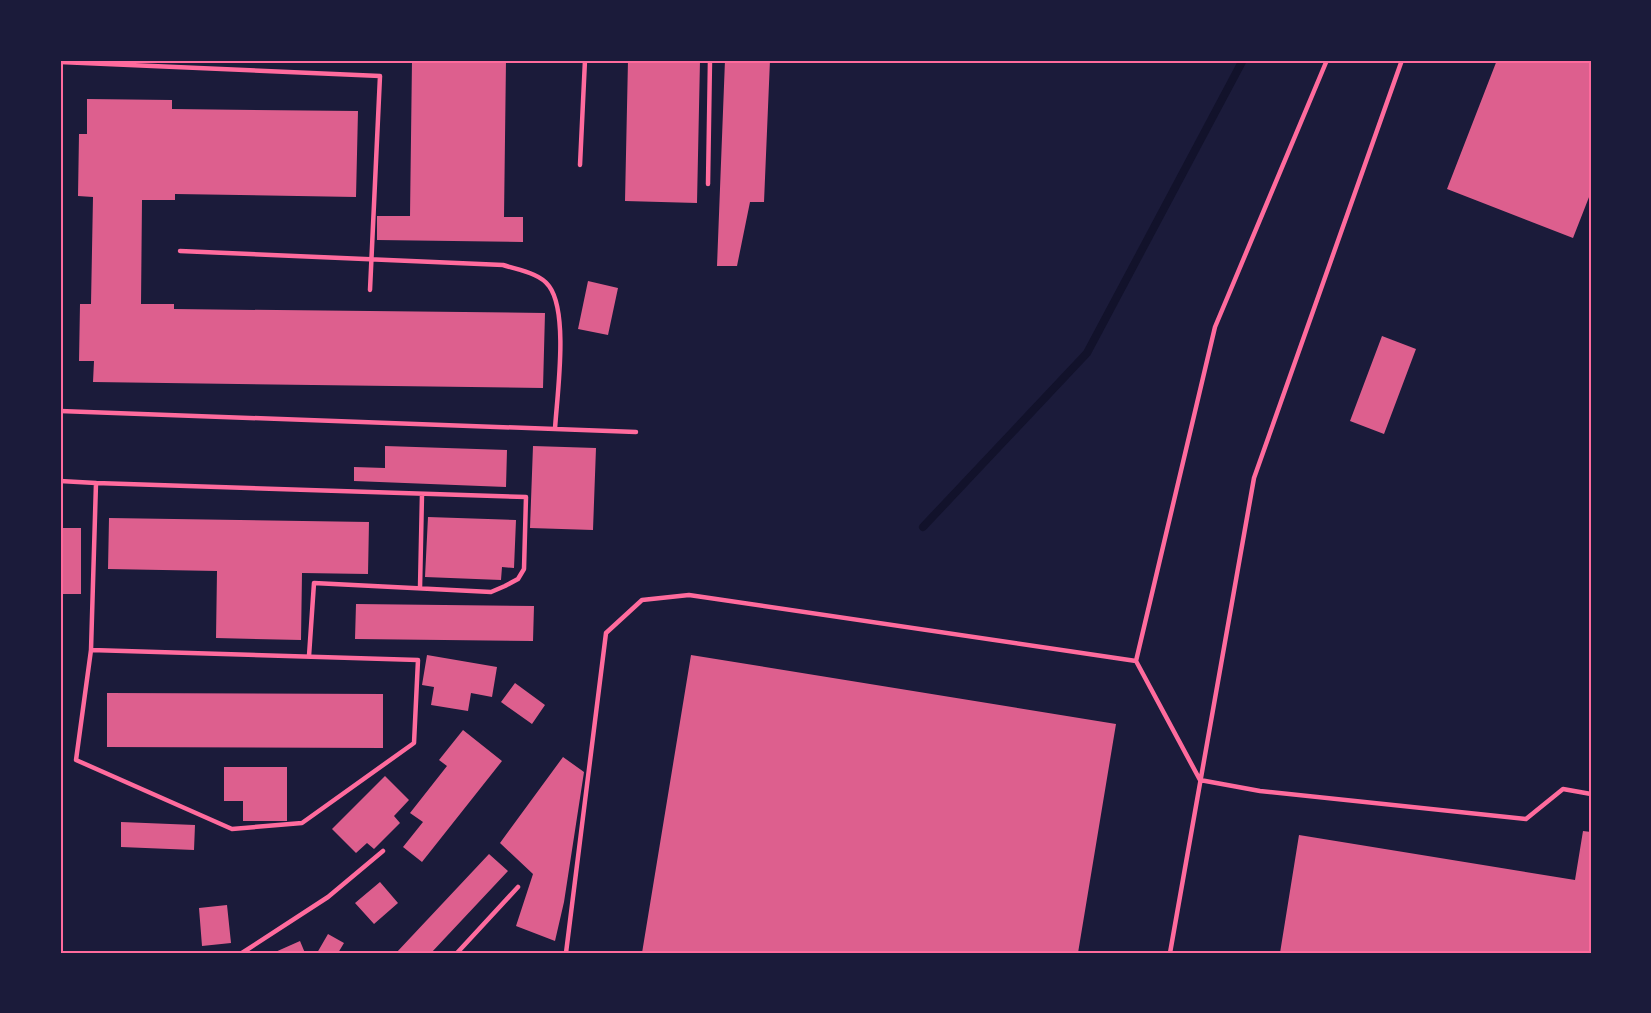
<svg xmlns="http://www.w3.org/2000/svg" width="1651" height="1013" viewBox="0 0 1651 1013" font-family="Roboto,sans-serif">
<rect width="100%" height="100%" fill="#1b1b3a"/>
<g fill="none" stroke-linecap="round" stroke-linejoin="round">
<path stroke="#12122b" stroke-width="8" d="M923 527 1087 353 1243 60"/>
</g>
<path fill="#dd5f8e" d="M412 60H506L504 217H523V242L377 240V216H410Z
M628 60H700L697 203 625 201Z
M725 60H770L764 202H750L737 266H717Z
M1497 60H1591V192L1573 238 1447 189Z
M87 99 172 100V109L358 111 356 197 175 194V200H142L141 304H174V309L545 313 543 388 93 382 94 361H79L80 304H91L93 197 78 196 79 134H87Z
M588 281 618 288 608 335 578 329Z
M1382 336 1416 349 1384 434 1350 421Z
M385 446 507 450 506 487 354 481V467L385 468Z
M533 446 596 448 593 530 530 528Z
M428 517 516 520 514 568 502 567 501 580 425 577Z
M109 518 369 522 368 574 302 573 301 640 216 638 217 571 108 569Z
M60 528H81V594H60Z
M356 604 534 606 533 641 355 639Z
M427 655 497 667 492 697 471 693 468 711 431 705 434 687 422 685Z
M691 655 1116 724 1078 953H642Z
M515 683 545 705 532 724 501 702Z
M107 693 383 694V748L107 747Z
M463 730 502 761 422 862 403 847 423 822 410 813 447 766 439 760Z
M563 757 584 772 564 902 555 941 516 926 533 874 500 843Z
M224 767H287V821H243V801H224Z
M385 776 409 800 394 816 400 823 374 849 367 843 356 853 332 829Z
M121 822 195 825 194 850 121 847Z
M1583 831 1591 832V953H1280L1299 835 1575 880Z
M489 854 508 871 431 953H396Z
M380 882 398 903 374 924 355 903Z
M227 905 231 943 202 946 199 908Z
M328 934 344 943 338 953H317Z
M300 941 305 953H273Z"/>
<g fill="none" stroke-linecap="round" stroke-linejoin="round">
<path stroke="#ff6b9d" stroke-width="4.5" d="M60 62 380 76 370 290
M580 165 585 60
M708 184 710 60
M180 251 503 265C518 270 540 273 549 286 569 313 557 395 555 429
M60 411 636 432
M60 481 96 483
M420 588 422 494
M91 650 76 760 232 829 302 823 414 743 418 660 91 650 96 483 526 497 524 569 518 579 505 586 491 592 314 583 309 656
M1136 661 1200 780 1260 791 1526 819 1563 789 1591 794
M242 953 328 897 383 851
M457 953 518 887
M566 953 606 633 642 600 689 595 1136 661 1215 327 1327 60
M1170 953 1254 478 1402 60"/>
</g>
<rect width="1651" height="1013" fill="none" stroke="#1b1b3a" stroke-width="123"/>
<rect x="62" y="62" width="1528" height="890" fill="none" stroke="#ff6b9d" stroke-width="2"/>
</svg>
